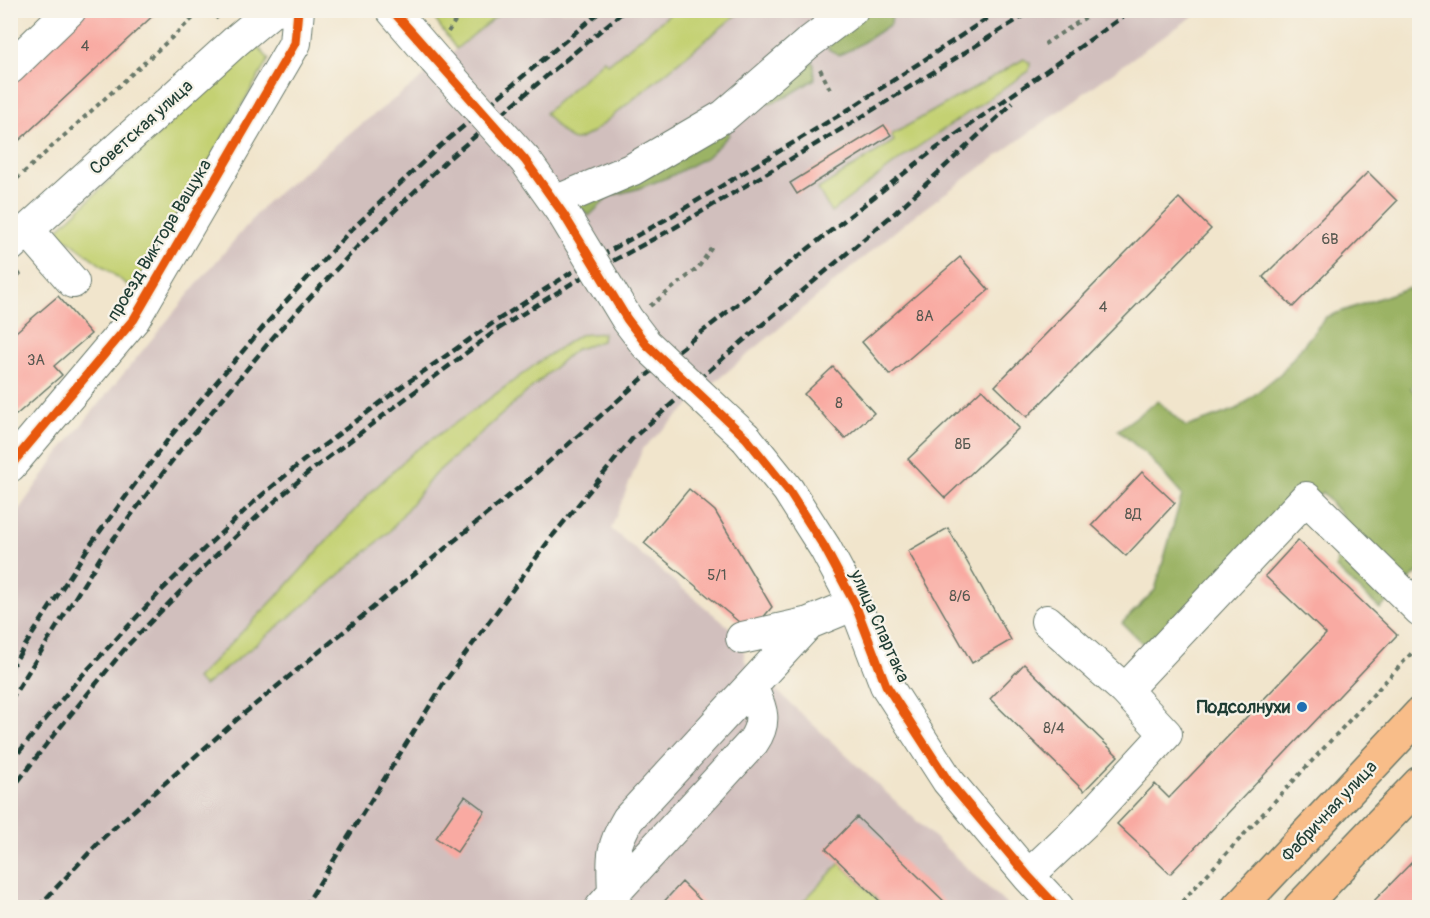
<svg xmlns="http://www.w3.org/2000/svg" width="1430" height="918" viewBox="0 0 1430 918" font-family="Pangolin,sans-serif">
<rect width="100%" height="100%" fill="#f7f3e8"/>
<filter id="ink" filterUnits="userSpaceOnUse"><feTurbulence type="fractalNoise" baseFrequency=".0167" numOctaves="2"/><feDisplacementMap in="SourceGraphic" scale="12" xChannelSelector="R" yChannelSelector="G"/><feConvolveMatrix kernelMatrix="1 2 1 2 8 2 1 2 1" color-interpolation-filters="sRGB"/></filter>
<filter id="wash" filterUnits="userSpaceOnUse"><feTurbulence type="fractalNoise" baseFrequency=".008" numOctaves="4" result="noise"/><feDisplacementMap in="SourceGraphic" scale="24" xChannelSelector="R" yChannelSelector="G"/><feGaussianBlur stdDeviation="1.35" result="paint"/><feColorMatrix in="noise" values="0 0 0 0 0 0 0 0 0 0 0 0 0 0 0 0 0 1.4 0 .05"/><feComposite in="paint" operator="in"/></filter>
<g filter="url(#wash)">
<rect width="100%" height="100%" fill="#f1e5cc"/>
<path fill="#d1bfbd" d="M503 11H1201L1148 47 911 218 715 382 643 448 611 529 742 638 745 661 1009 907 11 908V521L61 450 193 289 266 203 351 132 422 78Z"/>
<path fill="#c4d173" stroke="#728754" stroke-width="1.5" d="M429 11H503L456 49Z
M674 11H741L593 132C587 135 580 140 575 140 565 139 551 120 545 113L604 60 608 64Z
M255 44 269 59 134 290 56 231Z
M1024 59 1030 63 1029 71 906 155 831 212 818 189 894 141 891 135Z
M603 333 602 341 574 350 434 475 389 532 307 603 204 686 196 679 283 590 368 495 413 452 470 413 547 356 579 335Z
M840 863 887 908H797Z"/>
<path fill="#9bb365" stroke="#5d784c" stroke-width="1.5" d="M887 10 892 13 891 24 854 48 839 55 828 49 832 36 862 11Z
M809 55 814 65 815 79 788 96 769 104 764 95Z
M728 125 729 135 707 157 671 176 637 189 610 196 589 216 575 203Z
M1408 288 1420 303 1419 378 1411 388 1420 399 1419 571 1380 609 1336 568 1342 516 1322 492 1220 602 1143 644 1122 623 1155 590 1182 495 1149 457 1118 430 1158 401 1186 427 1237 409 1281 373 1326 317Z"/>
<g id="blocks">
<path fill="#f9aaa2" d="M87 10H159L10 149V82Z
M884 125 891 135 797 194 790 183Z
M1368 172 1397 201 1293 307 1263 277Z
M1179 198 1211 229 1027 417 995 386Z
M960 257 989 290 890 375 862 342Z
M58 296 91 334 54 366 62 375 16 415 10 409V354L14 351 10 346V337Z
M833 367 874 413 845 439 804 394Z
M982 389 1019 428 945 498 908 459Z
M1142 472 1175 503 1126 556 1092 525Z
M689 489 715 511 772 607 751 632 644 543Z
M948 528 1011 640 972 663 908 551Z
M1298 540 1397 635 1170 874 1117 824 1155 784 1169 798 1326 634 1265 576Z
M1024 664 1118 756 1084 791 990 699Z
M465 796 485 811 457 852 436 838Z
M857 817 951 908H887L826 849Z
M1420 854V908H1367L1416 858Z
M682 882 708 908H658Z"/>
</g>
</g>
<g filter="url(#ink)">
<use href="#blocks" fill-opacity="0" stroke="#687869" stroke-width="1.5"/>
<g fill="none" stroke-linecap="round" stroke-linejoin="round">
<g stroke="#687869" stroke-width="34">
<path id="minor" d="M392 10 435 60
M10 68 70 10
M525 160 564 215
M555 202 633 169 724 116 807 44 852 10
M28 230 73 282
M10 246 237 40 273 10
M746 438 788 490 825 548 855 604 886 685 948 781 1028 876 1058 908
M10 466 134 319 295 43 298 10
M1047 621 1125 690
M742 638 809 623 855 604
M1028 876 1084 823 1166 734 1125 690 1306 498 1420 610
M614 893 753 742C768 720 760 707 751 686
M601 908 614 893C613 861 610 849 628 819L809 623"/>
</g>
<g stroke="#687869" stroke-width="36">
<path id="major" d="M1238 908 1420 714
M1300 908 1420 783"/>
</g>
<path stroke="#687869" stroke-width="4" stroke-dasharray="4.5 4.5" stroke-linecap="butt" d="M210 10 218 19
M347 12 351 10
M448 32 462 10
M1047 45 1046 43 1097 10
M820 69 832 93
M10 185 202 10
M10 281 22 272
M650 306 698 268 712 247
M1176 908 1420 644"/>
<use href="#minor" stroke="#fff" stroke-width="32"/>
<use href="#major" stroke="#f8bd89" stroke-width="33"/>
<path stroke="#1f3d34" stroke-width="4.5" stroke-dasharray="9 4.5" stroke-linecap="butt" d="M10 669 90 545 169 438 265 325 348 233 440 146 602 10
M10 701 105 550 181 449 275 335 358 246 447 160 625 10
M10 763 76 682 161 591 204 549 255 501 303 461 404 385 496 321 572 272 670 217 851 108 1000 10
M10 792 48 742 128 645 213 558 259 515 309 472 409 396 498 329 574 282 674 228 855 121 1033 10
M37 908 105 836 241 716 527 481 642 379 930 153 1132 10
M304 908 444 683 550 539 632 439 737 346 896 212 1013 103"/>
<g stroke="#687869" stroke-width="34" stroke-linecap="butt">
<path id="minor-bridge" d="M435 60 525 160
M564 215 627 319 646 344 746 438"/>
</g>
<use href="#minor-bridge" stroke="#fff" stroke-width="32"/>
<g stroke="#f7f3e8" stroke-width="13">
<path id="cycleway" d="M392 10 525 160 564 215 627 319 646 344 746 438 788 490 825 548 855 604 886 685 948 781 1028 876 1058 908
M10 466 134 319 295 43 298 10"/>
</g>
<use href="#cycleway" stroke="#e8590c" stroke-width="9"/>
</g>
</g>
<circle fill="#1f6fb2" stroke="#f7f3e8" stroke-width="2" cx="1302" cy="707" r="6"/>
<g text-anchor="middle" stroke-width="4.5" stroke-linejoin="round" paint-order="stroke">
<g font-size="15" fill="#565850">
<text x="85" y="51">4</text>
<text x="1330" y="244">6В</text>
<text x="1103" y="312">4</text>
<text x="925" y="321">8А</text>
<text x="36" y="365">3А</text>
<text x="839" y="408">8</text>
<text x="963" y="449">8Б</text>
<text x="1133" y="519">8Д</text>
<text x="717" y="580">5/1</text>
<text x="960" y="601">8/6</text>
<text x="1054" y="733">8/4</text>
</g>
<g font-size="18" fill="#1f3d34" stroke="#f7f3e8">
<text transform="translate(141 127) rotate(-42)" y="6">Советская улица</text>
<text transform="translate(159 240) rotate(-59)" y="6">проезд Виктора Ващука</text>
<text transform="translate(880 626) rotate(66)" y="6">улица Спартака</text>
<text transform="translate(1329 811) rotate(-47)" y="6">Фабричная улица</text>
</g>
<g font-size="18" font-weight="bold" fill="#1f3d34" stroke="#f7f3e8" text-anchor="end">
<text x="1290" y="713">Подсолнухи</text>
</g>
</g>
<rect width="1430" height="918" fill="none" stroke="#f7f3e8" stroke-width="36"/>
</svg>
